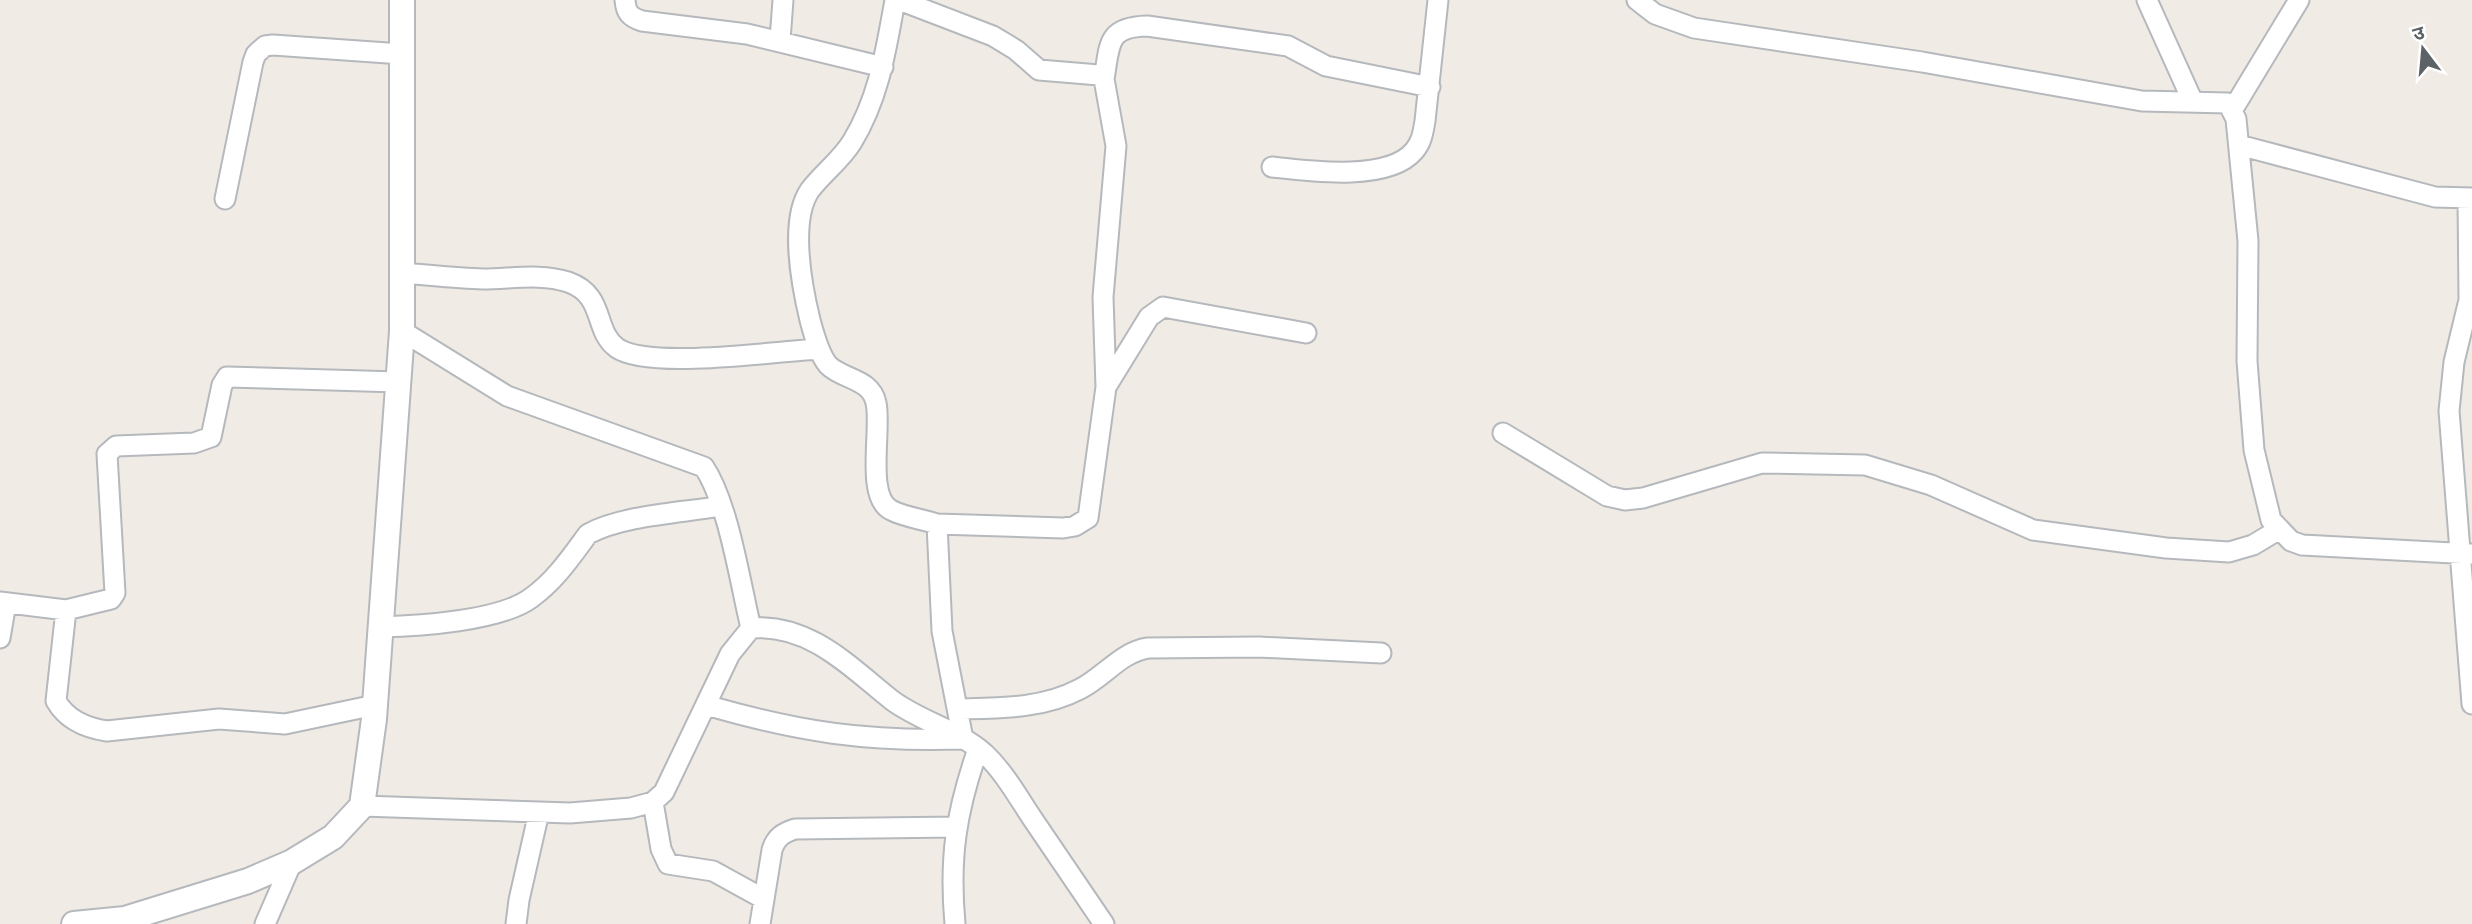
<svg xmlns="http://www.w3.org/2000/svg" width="2472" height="924" viewBox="0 0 2472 924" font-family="Signika,'Noto Sans Devanagari',sans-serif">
<rect width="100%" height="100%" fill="#f0ece5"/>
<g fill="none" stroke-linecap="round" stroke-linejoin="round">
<g stroke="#b5b8bc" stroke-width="23">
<path id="minor" d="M625 0C626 13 630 17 642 21L747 34 883 67
M899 0 993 36 1016 50 1039 70 1099 75 1104 79 1116 146 1103 297 1106 387 1088 518 1075 526 1063 528 937 524
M1637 0 1655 14 1694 28 1922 62 2142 101 2228 103 2236 119 2248 241 2247 361 2254 450 2271 520 2291 541 2302 545 2472 554
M2147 0 2193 102
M780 40 783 0
M1104 79C1110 45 1106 27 1147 26L1288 46 1326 66 1430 87
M2233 109 2299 0
M2239 145 2435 197 2472 198
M1272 167C1308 171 1388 182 1414 151 1422 142 1423 132 1425 121L1438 0
M2468 198 2469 300 2454 362 2449 411 2472 704
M225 199 253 62 256 54 265 46 273 45 402 54
M402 273C429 275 456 278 483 279 511 279 541 273 568 282 606 295 593 331 617 348 649 370 777 351 819 349
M402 331 507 396 704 467C729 505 740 583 751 628
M1106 387 1149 317 1163 307 1306 333
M1503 433 1607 496 1625 500 1643 498 1762 463 1865 465 1931 485 2033 530 2166 548 2229 552 2253 545 2278 530
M0 602 66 610 111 599 115 593 107 454 116 446 194 443 211 437 222 385 227 377 398 382
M66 610 56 701C67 720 86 728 107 731L219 719 285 724 375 705
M380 627C419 626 500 621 531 598 555 581 571 557 588 534 623 515 681 513 721 506
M0 638 6 603
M706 705C799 732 866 742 963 739L942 631 937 524C922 519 904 517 891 510 865 497 882 428 876 403 871 378 843 380 828 365 819 354 814 335 810 320 802 287 789 220 810 190 823 173 841 160 852 142 879 98 886 50 895 0
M958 709C1000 708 1042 709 1080 689 1104 677 1121 652 1148 648L1259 647 1381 653
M653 802 661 849 668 864 713 871 762 898
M362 806 570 813 631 808 653 802 664 792 730 654 751 628C810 623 851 668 893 701 922 722 958 730 985 754 1004 772 1018 797 1032 818 1056 853 1080 889 1104 924
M265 924 292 862
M516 924 519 900 539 812
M760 924 772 850C776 837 783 833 795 829L956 827
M955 924C949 858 956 812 978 749"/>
</g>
<g stroke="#b5b8bc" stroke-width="28">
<path id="tertiary" d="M74 924 125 919 248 881 292 862 333 837 362 806 374 719 402 331V0"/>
</g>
<use href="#minor" stroke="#fff" stroke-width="19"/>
<use href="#tertiary" stroke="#fff" stroke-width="24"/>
</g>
<g transform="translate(2423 49) rotate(344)" stroke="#ffffff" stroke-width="5" paint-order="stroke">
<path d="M0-5L12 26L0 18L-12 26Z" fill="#5c6266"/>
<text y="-10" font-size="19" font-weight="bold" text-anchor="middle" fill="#5c6266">उ</text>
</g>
</svg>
